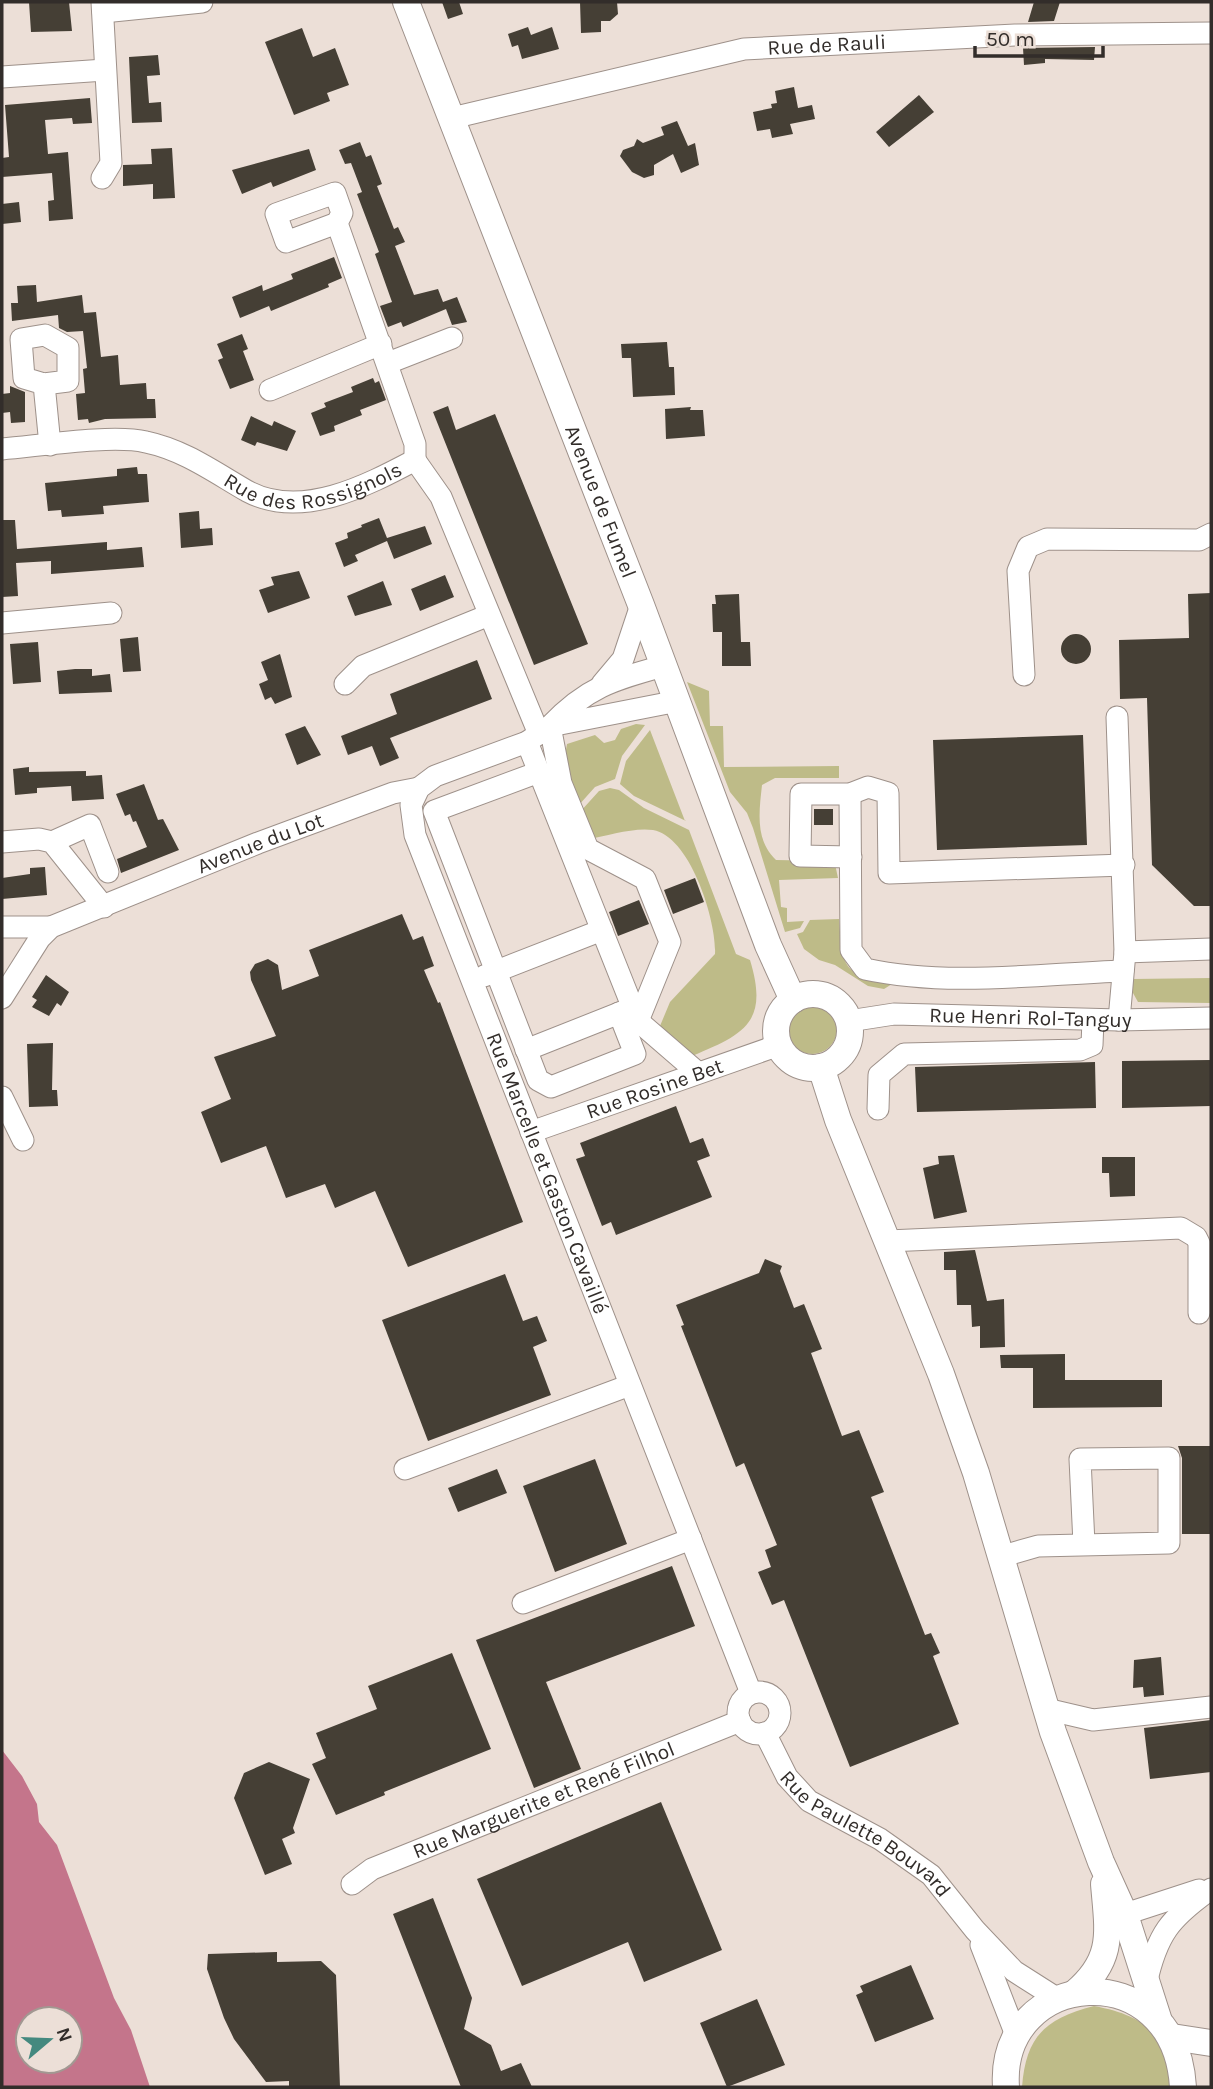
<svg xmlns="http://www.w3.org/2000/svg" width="1213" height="2089" viewBox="0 0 1213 2089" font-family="Karla,sans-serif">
<rect width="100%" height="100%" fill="#ecdfd7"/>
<path fill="#bebb88" d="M687 682 709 691 710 726H723L724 767 839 766V778H775L762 785C759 813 755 840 776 860L827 861 835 864 838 878 779 880 781 907 787 908V922L804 921 800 928 785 932 753 828 747 813 730 792Z
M636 724 645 725 622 756 615 779 595 787 578 806 563 767 567 744 595 735 604 743 615 740 621 729Z
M650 730 685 821H686L634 796 620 784 626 761Z
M610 788 619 790 644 808 689 830 736 954 750 960C769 1022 745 1034 692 1056L660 1026 670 1002 715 954C717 921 690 836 653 830 634 827 607 836 588 839L580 812 599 791Z
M839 919C843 969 842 973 892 984L884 989 868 986 835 965 819 960 804 949 797 934 803 932 810 920Z
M1211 978V1003L1138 1002 1133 993V979Z
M787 1029a25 25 0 1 1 50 0a25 25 0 1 1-50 0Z
M1094 2006C1146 2016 1165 2033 1172 2087H1022C1026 2036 1045 2019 1094 2006Z"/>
<path fill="#c4758b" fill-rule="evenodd" d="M2 1750 22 1776 37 1804 39 1822 57 1845 114 1998 131 2030 150 2087H2ZM28 2019H70V2061H28Z"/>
<path fill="#453f35" d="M29 2H69L72 31 31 32Z
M442 2H459L463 14 448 19Z
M580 2H617L618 14 610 21H601V32L581 33Z
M1034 2H1060L1054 21 1028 22Z
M528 27 531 35 552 27 559 49 522 59 518 45 512 47 508 34Z
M302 28 313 57 335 48 349 85 327 93 330 101 294 115 265 42Z
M1095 47 1094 60 1045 59V63L1024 65 1023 48Z
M158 55 160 75 147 76 149 103 161 102 162 122 132 123 129 57Z
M794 87 798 108 812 105 815 119 790 124 793 134 772 138 770 129 757 131 753 112 772 108 771 104 777 103 775 91Z
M919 95 934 112 889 147 876 132Z
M90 98 92 123 73 124 72 118 45 120 48 154 68 152 73 219 49 221 48 201 54 200 52 173 2 177V158L9 157 5 105Z
M677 121 688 146 695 143 699 165 681 173 673 154 654 165V175L644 178 632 172 620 156 623 150 634 146 637 139 643 143 664 135 661 127Z
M360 142 366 157 371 155 382 184 377 186 394 229 398 227 405 242 395 246 414 295 438 289 443 302 457 297 467 322 452 325 446 309 403 327 401 322 388 327 380 306 392 302 375 254 379 252 357 194 362 192 351 163 345 164 339 150Z
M172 148 175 198 153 199V184L123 186V165L152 164 151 149Z
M309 149 316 170 273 187 271 182 242 194 232 170Z
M19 202 21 222 2 224V204Z
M334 257 342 278 328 284 329 287 271 311 269 306 240 318 232 297 262 285 263 291 293 279 291 274Z
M36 285 37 302 82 295 84 313 96 312 101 357 118 355 120 385 146 383 147 399H155L156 418 105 419 89 423 88 419 78 420 76 394 85 393 83 369 87 368 83 331 67 332 59 328 58 315 12 321 11 303H18L17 286Z
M242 334 248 349 243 351 254 380 230 389 218 360 223 358 217 344Z
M667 342 669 367H674L675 395 633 397 631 358H622L621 344Z
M373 378 375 383 379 381 386 400 360 410 362 415 334 426 335 431 320 436 311 413 326 407 324 403 353 392 351 387Z
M10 386 25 392V422L11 423 10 412 2 413V394L10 393Z
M448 406 456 430 495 414 588 644 534 665 433 412Z
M691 407 690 410H703L705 436 666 439 665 409Z
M251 416 272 426 274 421 296 431 287 451 257 442 255 446 241 440Z
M137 467 138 474H147L149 502 103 506 104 514 62 517 61 510 48 511 45 483 117 476V469Z
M199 511 200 529 212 528 213 545 181 548 179 513Z
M379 518 387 538 425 526 432 544 394 559 387 541 355 555 358 561 344 567 335 543 348 538 347 533 362 527 361 525Z
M2 520H15L17 549 107 542V550L142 547 144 567 51 574V561L16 563 18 596 2 597Z
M299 571 310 598 268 613 259 590 274 585 271 577Z
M445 575 454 597 420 611 411 589Z
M383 581 392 605 355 616 347 596Z
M1211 593V906H1194L1152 865 1147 698 1120 699 1119 640 1189 638 1188 594Z
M739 594 741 642H750L751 666H722V632H713L712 604H716L715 595Z
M1061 649a15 15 0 1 1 30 0a15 15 0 1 1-30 0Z
M138 637 141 671 123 672 120 639Z
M38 642 41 682 13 684 10 644Z
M280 654 292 697 275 704 271 697 265 700 259 684 268 680 261 662Z
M477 660 492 699 390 738 399 758 380 766 372 746 348 755 341 736 397 714 390 694Z
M75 669H92V676L110 674 112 692 59 694 57 671Z
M305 726 321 755 297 765 285 734Z
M1083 735 1087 845 937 850 933 740Z
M29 767V772L86 771V776L102 775 104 799 72 801 71 786 37 788V793L15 795 13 769Z
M144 784 158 820 163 819 179 850 121 873 117 859 147 847 136 821 133 822 130 814 125 816 116 794Z
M814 809H833V825H814Z
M45 867 47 895 2 899V878L30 874V868Z
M695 878 704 902 673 914 664 890Z
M639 900 649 924 618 936 609 912Z
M402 914 413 940 423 936 434 966 424 970 438 1003 440 1002 523 1222 408 1267 375 1191 335 1208 325 1184 286 1198 266 1146 221 1163 201 1112 231 1099 214 1057 276 1036 251 980 250 972 255 964 268 959 278 965 282 990 319 976 309 950Z
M46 975 69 992 61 1006 57 1003 49 1016 32 1007 37 1000 32 997Z
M53 1043 52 1090H57L58 1106 29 1107 27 1044Z
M1211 1060V1106L1122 1108V1061Z
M1095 1062 1096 1108 917 1112 915 1067Z
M676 1106 690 1143 703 1138 710 1156 697 1161 712 1197 616 1235 611 1222 602 1226 576 1159 585 1156 580 1143Z
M954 1155 967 1212 934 1219 923 1168 939 1164 938 1156Z
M1102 1157H1135V1196L1110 1197 1109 1173H1102Z
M975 1250 987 1301 1004 1299 1005 1347 980 1348V1326L972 1327 971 1305H957L956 1270H944V1252Z
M765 1259 782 1266 780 1271 794 1308 804 1304 822 1349 811 1353 842 1436 859 1430 884 1492 871 1497 925 1635 931 1633 940 1653 933 1656 959 1724 850 1767 784 1600 772 1605 758 1572 771 1567 765 1550 777 1545 744 1463 736 1467 681 1326 684 1325 676 1305 759 1273Z
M505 1274 523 1321 537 1316 547 1341 533 1347 551 1395 428 1441 382 1320Z
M1065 1354V1380H1162V1407L1033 1408V1368H1001L1000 1355Z
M1178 1446H1211V1534H1182V1458Z
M595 1459 627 1544 555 1572 523 1486Z
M497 1469 507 1493 458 1512 448 1488Z
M672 1566 695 1626 546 1682 581 1769 534 1788 476 1640Z
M452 1653 491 1749 384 1792 385 1795 336 1815 312 1764 326 1758 316 1733 377 1709 368 1686Z
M1161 1657 1164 1695 1144 1697 1143 1687 1133 1688 1134 1660Z
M1211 1720V1772L1150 1779 1144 1728Z
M269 1762 310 1779 293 1828 295 1833 282 1839 292 1864 265 1875 234 1798 244 1773Z
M661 1802 722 1950 644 1982 628 1942 522 1986 477 1879Z
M433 1898 472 1998 464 2029 491 2045 501 2071 521 2063 532 2087H461L393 1914Z
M277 1952V1962L321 1961 336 1975 340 2087H289V2081L266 2082 234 2039 224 2018 207 1969 208 1954Z
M911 1965 934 2019 875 2042 856 1995 863 1992 860 1986Z
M757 1999 785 2065 727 2087 700 2023Z"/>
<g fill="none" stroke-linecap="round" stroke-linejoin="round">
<g stroke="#9e918a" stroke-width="23">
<g id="minor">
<path d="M103 12 202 2"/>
<path d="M2 77 105 70"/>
<path id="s1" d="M452 118 744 49 1015 35 1211 33"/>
<path d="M102 178 111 163 102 2"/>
<path d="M337 223 342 213 335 193 276 214 286 242 337 223 415 444V460"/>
<path d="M388 363 452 338"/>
<path d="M44 384 24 378 21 339 45 335 68 348V381L44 384 50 445"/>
<path d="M270 390 381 344"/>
<path id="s2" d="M2 449C39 446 112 434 146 442 184 450 214 472 247 491 301 520 366 486 415 460L441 497 539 734"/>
<path d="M2 623 111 613"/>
<path d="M663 666C613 680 587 687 550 726L678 701"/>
<path d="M1024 675 1018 571 1028 547 1047 539 1199 540 1211 534"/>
<path d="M345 684 363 666 489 615"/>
<path d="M602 684 623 659 641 605"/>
<path d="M1117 717 1125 952 1119 1020"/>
<path d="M527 742 638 1021 697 1072"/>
<path d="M539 772 434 811 538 1080 551 1087 635 1054 619 1013"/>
<path d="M850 794 851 950 865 969C948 987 1038 974 1123 971"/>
<path d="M2 842 39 839 52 842 104 907"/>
<path d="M52 842 90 825 108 872"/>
<path d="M851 857 800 856 801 794H850L868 787 888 793 889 873 1124 865"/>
<path d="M2 927H51"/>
<path d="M1125 952 1211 949"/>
<path d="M484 976 602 930"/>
<path id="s3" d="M2 998 40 938 51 927 258 843 393 793 419 788"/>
<path id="s4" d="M638 1021 670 942 645 879 588 849 561 783 550 726 527 742 435 776 419 788 411 805 415 835 751 1693"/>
<path id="s5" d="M849 1021 894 1014 1119 1020 1211 1018"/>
<path d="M526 1050 632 1008"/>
<path d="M2 1097 23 1140"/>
<path d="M878 1109 879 1075 904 1054 1080 1050 1092 1045 1093 1020"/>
<path id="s6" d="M531 1132 779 1045"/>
<path d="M888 1241 1181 1228 1196 1237 1199 1243V1313"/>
<path d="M405 1469 630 1385"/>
<path d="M1003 1556 1038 1546 1169 1543V1458L1080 1459 1084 1544"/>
<path d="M523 1603 691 1539"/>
<circle cx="759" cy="1713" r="21"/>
<path d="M1046 1709 1093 1720 1211 1707"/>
<path id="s7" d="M765 1733 787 1777 809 1801 880 1839 931 1875 975 1930 1014 1971 1058 1999"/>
<path id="s8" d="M352 1884 372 1869 740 1721"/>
<path d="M1110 1919 1199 1890"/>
<path d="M981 1945 1016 2035"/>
<path d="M1146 1984C1157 1934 1170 1918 1211 1889"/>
</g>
</g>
<g stroke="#9e918a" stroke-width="28">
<g id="major">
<path id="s9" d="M406 2 641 605 768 945 793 1000"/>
<circle cx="813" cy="1031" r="37"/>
<path d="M821 1067 838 1120 941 1374 976 1473 1053 1732 1101 1862 1125 1915 1158 2018"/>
<path d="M1075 1993C1115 1959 1108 1932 1104 1884"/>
<path d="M1172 2037 1211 2043"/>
<path d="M1006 2087C998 1969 1175 1952 1183 2087"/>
</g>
</g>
<use href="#minor" stroke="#fff" stroke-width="21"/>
<use href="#major" stroke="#fff" stroke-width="26"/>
</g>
<g text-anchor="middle" stroke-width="7" stroke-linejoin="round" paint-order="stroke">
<g font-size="21" fill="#322d2a" stroke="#ecdfd7">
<text dy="7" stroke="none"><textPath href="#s1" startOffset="383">Rue de Rauli</textPath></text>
<text dy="7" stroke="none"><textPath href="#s2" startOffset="326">Rue des Rossignols</textPath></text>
<text dy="7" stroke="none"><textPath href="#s9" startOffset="536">Avenue de Fumel</textPath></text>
<text dy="7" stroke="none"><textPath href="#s3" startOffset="312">Avenue du Lot</textPath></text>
<text dy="7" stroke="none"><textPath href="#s5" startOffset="182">Rue Henri Rol-Tanguy</textPath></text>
<text dy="7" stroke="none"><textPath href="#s6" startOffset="131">Rue Rosine Bet</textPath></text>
<text dy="7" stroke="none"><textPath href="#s4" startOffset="905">Rue Marcelle et Gaston Cavaillé</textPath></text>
<text dy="7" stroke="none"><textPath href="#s8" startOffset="210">Rue Marguerite et René Filhol</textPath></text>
<text dy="7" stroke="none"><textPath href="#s7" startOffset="147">Rue Paulette Bouvard</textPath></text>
</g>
</g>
<rect width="1213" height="2089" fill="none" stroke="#322d2a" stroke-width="7"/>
<g transform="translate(49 2040) rotate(71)"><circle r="33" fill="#ecdfd7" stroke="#a29892" stroke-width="2"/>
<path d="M0-5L12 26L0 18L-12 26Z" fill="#44897f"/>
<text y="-10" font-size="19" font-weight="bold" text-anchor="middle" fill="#322d2a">N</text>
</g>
<path d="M975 46v10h128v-10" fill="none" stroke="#322d2a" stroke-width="3.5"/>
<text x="986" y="46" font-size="21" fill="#322d2a" stroke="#ecdfd7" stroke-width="5" paint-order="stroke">50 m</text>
</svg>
